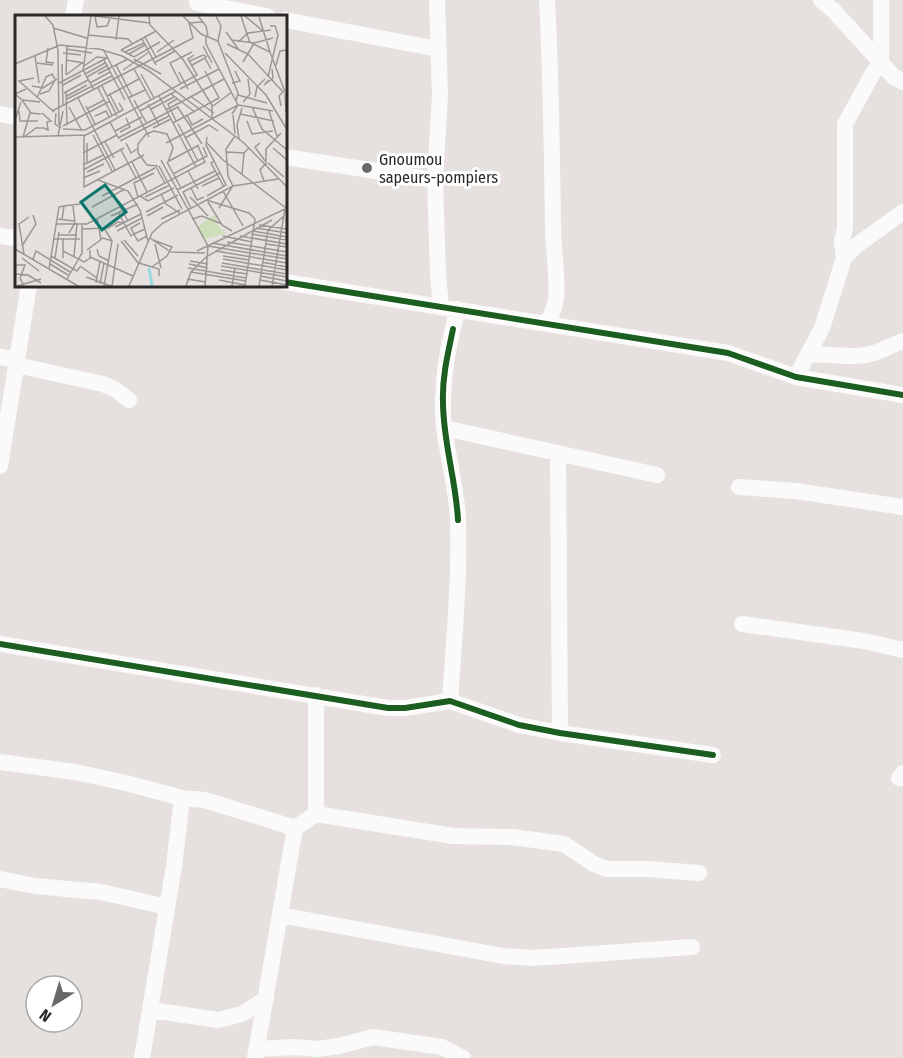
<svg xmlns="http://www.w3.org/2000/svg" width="903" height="1058" viewBox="0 0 903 1058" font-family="'Fira Sans Condensed',sans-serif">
<rect width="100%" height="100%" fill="#e6e1de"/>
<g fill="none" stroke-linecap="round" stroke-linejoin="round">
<path stroke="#fbfafa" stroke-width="16" d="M437 0 440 95 435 180 438 274 441 307
M821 0 833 10 894 77 903 82
M197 3 267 16
M73 16 76 0
M285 20 438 49
M0 114 16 117
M285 157 435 180
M0 236 16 238
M844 258 842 241 845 228V124L873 73 881 63V0
M285 282 728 353 796 377 903 395
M546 323C551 317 555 307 556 298 558 274 553 249 553 225 552 150 551 75 547 0
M809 355C825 353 841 357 857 356 874 356 888 346 903 341
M0 357 17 360
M16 365 103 384 116 390 129 400
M796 377 822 328 844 258 857 245 903 212
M444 428 657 475
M558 453 560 733
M0 466 29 285
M739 487 796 491 903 507
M742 624 864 641 903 650
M0 644 388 708H405L450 701 519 725 560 733 713 755
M450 701C454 640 460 578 458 518 456 487 448 457 444 427 440 387 447 348 458 309
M0 762 75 772 126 783 182 798 205 800 295 828
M903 773 899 778H903
M316 814 453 836 512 837 564 844 594 864 607 869H648L699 873
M0 879 35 886 101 892 167 907
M280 915 503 956 533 958 692 947
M151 1010 218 1020 242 1014 266 999
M257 1049 295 1047 317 1049 339 1046 373 1037 442 1047 463 1058
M142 1058 174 866 182 798
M255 1058 295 828 316 814V695"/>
<g stroke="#fff" stroke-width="10">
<path id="cycleway" d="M285 282 728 353 796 377 903 395
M453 329C448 353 442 377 443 402 443 442 456 480 458 520
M0 644 388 708H405L450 701 519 725 560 733 713 755"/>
</g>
<use href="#cycleway" stroke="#1b5e20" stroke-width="6"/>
</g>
<circle fill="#6a6968" stroke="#fff" stroke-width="2" cx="367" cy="168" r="6"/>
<g text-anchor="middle" stroke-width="6" stroke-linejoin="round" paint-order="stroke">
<g font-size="16" fill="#282828" stroke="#fff" text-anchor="start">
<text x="379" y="165">Gnoumou<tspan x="379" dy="18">sapeurs-pompiers</tspan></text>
</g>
</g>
<g transform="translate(15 15)">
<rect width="272" height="272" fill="#e6e1de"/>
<path d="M200 199 204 213 212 218 190 224 182 212Z" fill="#cedeb9"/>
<path fill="none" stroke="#96dae2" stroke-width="3" d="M134 253 137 271"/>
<path fill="none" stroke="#9a9795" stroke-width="1.5" d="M30 1 38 10 43 35 44 110M76 1 68 55 79 75M80 1 135 8M80 1 82 12 92 11 95 3M134 1 135 10 167 43 197 90V103M168 1 186 19 203 26 223 78 221 86M183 1 191 11 193 21M201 1 206 11 203 26M226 1 235 28M230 1 248 16M244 2 255 37M38 13 72 23M211 17 224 35M73 20 113 24 118 29M191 20V29L223 90 217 99M130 22 141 42M127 24 141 50M101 25 104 1M217 25 239 28 258 23M223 27 233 18 256 15M236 28 255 37 270 77M212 29 233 39 268 77 264 81 266 91M188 31 197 48M33 33 31 47 39 48M51 34 77 38M88 34 134 122M106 35 119 42 145 27M106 35 141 16M110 37 129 28M142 37 159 25M48 38 66 40M210 38 251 80 271 113M114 39 130 30M20 40 21 48 38 50M119 44 146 59M51 45 69 48M89 45 110 85M175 46 188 40 192 42M228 47 238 30M21 48 24 68M139 48 160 36M0 49 45 30 84 34 107 41 134 56 229 128 272 172M47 49 48 91M101 50 117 81M177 50 190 43 196 54M261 50 265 36 272 35M69 51 82 42 92 43M119 54 136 85M108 55 134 37M164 57 173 74M70 59 90 48M83 59 113 44M126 59 139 83M51 60 52 30M51 60 67 48M72 62 93 50M253 62 263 20 260 11H255M19 63 4 66 39 97M254 65 249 70 258 63 257 54M44 68 92 43M75 68 95 57M217 68 225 66 220 56M166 69 155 48 177 37M48 70 66 60M17 71 28 73 42 64M87 71 102 101M83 73 97 100M165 74 204 54M51 77 52 110M49 78 73 65M270 78 271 97M25 79 34 76 39 67M156 79 180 97M95 80 104 97M223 80 252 88M52 81 72 70M92 81 124 64M144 81 181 152M175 81 199 98M240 82 242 72 250 64M22 83 31 62 37 59 40 64M63 83 100 155M113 83 130 75M52 84 97 61M7 85 0 79 11 74M119 85 132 109M228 87 235 79 233 64M133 89 144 110M71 91 80 109M162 91 187 129M198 91 217 77M54 92 67 116M237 92 247 114 272 135M72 94 89 85M136 94 159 82M151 95 209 64M4 96 5 106H23M37 96 178 23 174 8 188 7M125 96 161 76M254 96 262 121M16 98 7 85 25 87M27 98 36 106 32 107 33 115 29 113M41 98 40 109 46 113M225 99 259 106M172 100 177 110 188 104M218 100 220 119M80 101 91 96 94 102M0 105 6 87M161 106 153 89 162 84M232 106 237 119 258 116M95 107 104 124M158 108 204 83 190 56M163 109 183 146M48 111 95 86M138 113 156 104M48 114 70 115 108 95 104 88M100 116 127 102M105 117 115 112 111 103M78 120 97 156M43 121 48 96M0 122 71 120M8 122 15 98 26 99M9 122 21 113H29M103 123 163 92M170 123 194 110 203 116M224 124 222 110 227 93M105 126 154 101M90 127 99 143M191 127 208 145 271 193M72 128V149M111 128 116 138 122 134M151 128 223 90 258 96M245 128 240 132 250 146M258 133 272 145M106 135 121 163M212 137 229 138 234 133M68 138 102 120M129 140 69 172V121L182 60 173 44 179 40M146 145 193 231 190 271M154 146 184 130M199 146 196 148 209 172M117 147 132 177M152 147 166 173M253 148 269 162M68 150 88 140M143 151 132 150 123 138V129L131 119 139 116 152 119 158 133 153 147M144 151 167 194M251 151V134L266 118M141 152 150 168M68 155 109 133M173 156 183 174M72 157 89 149M158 159 192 141 188 132M227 159 229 138M68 163 85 156M83 165 113 176 125 195 133 226M249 166 245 155 250 149M187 171 204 163M218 171 213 161 211 134 220 121M176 173 182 185 189 182M162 175 200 156M208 176 228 211M98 179 113 206M146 179 151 189 166 199M87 181 140 153M125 181 133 186 159 173M192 181 211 170 191 130 192 122M123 182 119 168 139 158M130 182 155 170M175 182 193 201M191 185 234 198 240 204 230 271M193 187 207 210 217 216M49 191 44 192 42 204 60 206M77 192 110 174M176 193 168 177 205 158M204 193 217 172M103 197 116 221 119 219 123 226 132 221M131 197 163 180M96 201 123 189M132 201 148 192M82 203 86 225M146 204 165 195M177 204 187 201 207 209M47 205 49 191 65 189M125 208 116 213 119 219 130 214M41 209H72L190 147 183 131M244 210 272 214M100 212 126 199M89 213 97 226 89 271M241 213 272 218M67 214 93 213 103 207 109 208M102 216 127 203M238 216 272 222M54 218 60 208 58 191M236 219 272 225M43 220H62M208 221 237 227M225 221 272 229M135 223 156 237 190 238M39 224H65M48 224V243M109 225 123 241M106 226 124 249M212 227 272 237M197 228 272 241M140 229 146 253M251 229 272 232M7 231 21 209 18 200M193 231 272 244M0 234 63 271M82 234 84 241 94 246M72 235 88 223 97 226M48 236 69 247 75 243V235M182 236 272 193M201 236 272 248M9 239 4 209 14 202M36 241 62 256 65 252M59 241 62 209M208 241 234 245M75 242 118 261M7 243 24 256M40 243 44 217M18 244 21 236 55 257M208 244 272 255M175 246 193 249M247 247 272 252M124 248 144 254V261M207 248 272 259M35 249 53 260M174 249 193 253M0 250H10L5 263 9 271M65 251 82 263M206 251 272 262M137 252 152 241 157 232 138 225M173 253 231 263M34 254 42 204M206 255 232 259M176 257 231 266M0 259 13 260 26 268M245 261 272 266M71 262 96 271M52 264 67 238V210M172 264 191 267M204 265 230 270M245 265 272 270M81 268 85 246M85 269 89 248M2 271 26 264M97 271 103 229M114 271 137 218 148 208 218 171 263 164M171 271 176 257 191 242 257 205M217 271 220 253M244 271 253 215 269 201M257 271 270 194"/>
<path fill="#0f766e" fill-opacity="0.15" stroke="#0f766e" stroke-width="3" d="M90 170 111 197 87 215 66 187Z"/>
<rect width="272" height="272" fill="none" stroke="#282828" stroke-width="3"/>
</g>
<g transform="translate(54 1004) rotate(217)"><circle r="28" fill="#ffffff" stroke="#a9a9a9" stroke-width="1.5"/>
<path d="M0-4.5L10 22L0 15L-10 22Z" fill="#6a6968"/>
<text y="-9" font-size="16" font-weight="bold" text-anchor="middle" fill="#282828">N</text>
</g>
</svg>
